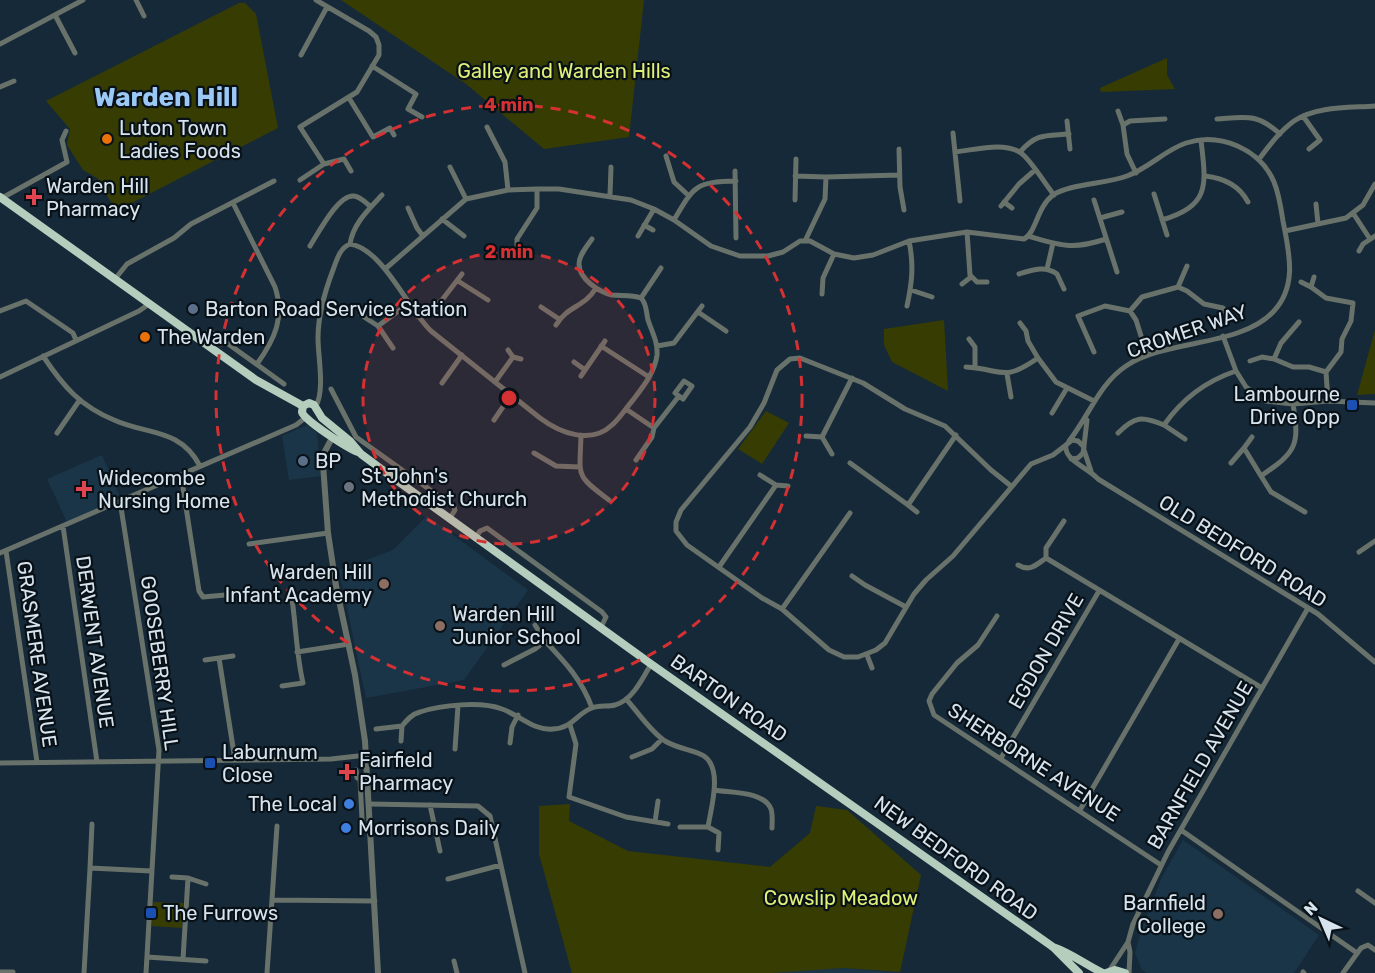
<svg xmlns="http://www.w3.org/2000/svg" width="1375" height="973" viewBox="0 0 1375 973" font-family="Rubik,sans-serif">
<rect width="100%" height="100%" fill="#162938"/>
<path fill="#1b3548" d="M307 425 317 433 321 476 289 480 282 436Z
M102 455 121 499 67 522 47 479Z
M427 516 528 590 464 680 366 698 339 570 393 550Z
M1183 840 1319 935 1294 973H1147L1142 970 1135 953 1141 931 1162 877Z
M844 968 901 973H771L779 971Z"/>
<path fill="#373d02" d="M341 0H644L629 137 544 149 466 84Z
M239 3H245L256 14 278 128 116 211 97 178 83 170 67 145 70 129 46 101Z
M1167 58V75L1175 89 1101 92 1100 88Z
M944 320 948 391 892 362 884 345V329Z
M1375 330V394L1357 395Z
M766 411 789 423 762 464 738 449Z
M570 804 569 821 628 851 770 867 810 833 816 806 847 810 921 875 900 972 844 968 771 973H572L539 854V806Z
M153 902 183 903 182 928 152 926Z"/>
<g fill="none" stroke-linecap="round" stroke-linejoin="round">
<path stroke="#68726a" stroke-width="5" d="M136 0 144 16
M316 0 369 31 376 37 379 45V55L357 92 300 127 324 164
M55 15 75 53
M0 44 83 0
M301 55 327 7
M372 66 416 94 408 109 422 117
M0 87 14 81
M349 98 373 137 390 128 394 135
M1118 111 1123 125
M1303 116 1320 140 1309 149
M1217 119C1246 117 1257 113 1280 134
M1067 121 1070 149
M487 127 505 162 508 190
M953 133 960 201
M899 149 900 187 904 210
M955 152C975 150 1004 141 1021 153 1031 160 1045 184 1054 195
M1020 152C1037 133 1045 136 1069 134
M666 156 674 182 689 196
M1259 159C1269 146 1280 131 1294 121 1317 106 1348 108 1375 106
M450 167 466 199
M735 171 736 238
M1136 173 1127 154 1123 125 1130 121 1165 119
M795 176 826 177
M1205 176C1224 178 1239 185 1248 202
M300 180 324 164 344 159 351 171
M1154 194 1167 235
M610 195 611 167
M2 198 67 162 62 140 66 131
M795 200 796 159
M1094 200 1117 272
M1004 202 1012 208
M233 203 275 287C285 317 275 339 257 364
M1316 204 1318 224
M1001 206 1019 184 1035 170
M408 208 417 228 423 236
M1353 213 1370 239
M1100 218 1122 212
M442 219 464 236
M674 220C694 186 695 182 736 181
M1162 220C1211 205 1206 185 1201 140
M644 225 653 230
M1285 231 1346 218 1363 205 1375 184
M967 232 970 275 977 282H987
M638 236 654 209
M1028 236C1063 246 1072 250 1106 239
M592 239C587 246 579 255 579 264 579 279 599 292 612 295 622 296 632 295 641 298
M805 241 825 199 826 177 899 175
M350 244C383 249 407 308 431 331L540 418C560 433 591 445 612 425 620 418 626 408 633 400 643 387 655 372 657 355 658 342 652 332 648 320 646 312 647 304 641 298
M350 244C353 224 368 210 382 195
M310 246C318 234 338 194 354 196 361 197 366 203 371 207
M1359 251 1363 244 1375 236
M526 257 517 248V239L537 208V189
M385 269 466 199 508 190 537 189H559L631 200 654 209 674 220 711 246 740 256H768L783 252 800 241H810L834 254 854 258 873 255 909 241 967 232 1024 239C1036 233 1037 207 1053 195 1069 184 1106 184 1127 176 1149 168 1165 150 1186 143 1220 132 1260 149 1274 182 1279 194 1281 208 1283 221 1289 252 1298 286 1273 312 1240 347 1166 339 1126 366 1099 384 1089 416 1069 441
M1047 269 1053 243
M1019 274C1032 270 1045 265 1057 274L1064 289
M115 279 127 264 174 238 191 224 274 181
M458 281 488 300
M1301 282 1311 287 1326 298 1353 303 1351 321 1342 339 1341 352 1326 372 1328 401
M962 284 971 277
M1178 287 1187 266
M1311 287 1314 277
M911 290 932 297
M822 294 823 278 834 254
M641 298 661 268
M907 306C912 283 914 265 909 241
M541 307 559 319
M0 311 26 301 73 333 76 340
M1130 311 1142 297 1178 287 1187 291 1204 304 1223 308 1227 315
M698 312 726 331
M361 315 378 326 393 348
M417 316 442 300 462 274
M1299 322 1281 343 1274 359 1293 367H1309L1326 372
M1020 323 1026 331 1028 341 1038 358 1056 382 1094 401
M556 325C568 305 584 308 596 288
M378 326 408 304
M1223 336 1236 371 1246 387 1265 401 1293 404 1328 401 1375 403
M969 339 975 347V367
M200 340 207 333H213L284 384
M601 346 649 377
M657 346 674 343 702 306
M508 350 513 357 521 359
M1094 352 1078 316 1105 306 1130 311 1136 320 1147 355
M43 356C63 386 80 406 114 420 147 435 180 428 200 466
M1250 361 1262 357 1274 359
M574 362 585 370
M966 367C1003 369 1002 383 1038 358
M1007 374 1011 397
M581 376 605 341
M0 377 139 311 149 304
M495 382 513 357
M442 383 462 355
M331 389 356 437 454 507 455 510 450 518
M1293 404C1300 446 1296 452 1261 476L1271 492 1305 512
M316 406C325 389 318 358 318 338 318 314 325 291 333 270 337 259 340 248 350 244
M626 409 654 428
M1052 413 1067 388
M494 420 511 395
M1164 425 1185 439
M57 433 79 401
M1118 433C1135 416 1142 416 1164 425 1182 399 1206 381 1236 371
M581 435C580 477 574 474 609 500
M806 436 822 437 832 454
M822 437 852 378
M1252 437 1244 448 1261 476
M1084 446 1087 420
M1084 450 1091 471
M534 453 556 466 580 467
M1071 459 1078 458 1083 453 1084 447 1078 441 1072 440 1066 445C1063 460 1089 468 1098 479L1318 614 1375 662
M636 460 652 437 654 428 679 396 675 393 684 381 692 386 683 399 679 396
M850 463 908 505 956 435
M1231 463 1244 448
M181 475 199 591 203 597 225 595
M760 475 776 485 788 486
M1011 486 991 470 945 426 905 409 863 383 800 358 790 359 777 370 764 403 750 427 681 510 676 522V531L687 545 762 598 782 609 829 650 844 657H858L876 650 885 643 914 594 926 580 953 556 1031 464 1053 455 1066 445
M120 501 159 750 146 973
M908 505 917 512
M63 526 97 762
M476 537 480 531 487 528 602 612 606 617 601 627
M249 544 328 533
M6 551 37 762
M1359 552 1375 541
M0 553 296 425 305 418
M1046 558 1262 688
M1046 558V548L1064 521
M1018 565C1030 572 1036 565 1046 558
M719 567 776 485
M852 576 865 585 906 607
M782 609 850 513
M997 616 978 645 957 663 932 694 929 701 934 715 1161 865
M535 625 545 641
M297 652 349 644
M867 655 872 668
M219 658 235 760
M205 660 233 656
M504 665 535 649 545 641C565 662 582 680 592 708
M282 686 303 683C296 653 296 623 291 592
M626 699C638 712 650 731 665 741 678 749 695 750 704 756 723 769 711 808 708 827L719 833 718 850
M570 725 576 744 569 797 626 817 668 824
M376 729 402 726C407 720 412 714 420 712 441 705 481 701 502 709 519 715 534 731 553 729 573 728 577 713 592 708 599 705 608 707 615 705 632 701 643 678 651 664
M401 741 402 726
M510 743 512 727 518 715
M455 749 458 706
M632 757 652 749 662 739
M1001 758 1099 591
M0 763 331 759 367 755
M356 770 357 778 360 779 362 819 361 834
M714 790C730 793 764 791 771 809 773 815 772 822 772 828
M370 804 478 806 490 816 525 973
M430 805 440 851
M1080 810 1179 639
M655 822 658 801
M680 827H708
M1181 830 1357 953
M90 868 92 824
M172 877 188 878
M448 879 501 865
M1358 891 1375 903
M273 900 375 901
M1128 942 1130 952 1129 973
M147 957 206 961
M183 959 188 878 206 884
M454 961 457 973
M1109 971 1128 942 1133 924 1168 852 1308 608
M0 972H13
M1303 972 1304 973
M84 973 90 868 151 871
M267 973 277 826
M1343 973 1361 948 1368 945 1375 950"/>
<path stroke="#68726a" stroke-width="6" d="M332 438 324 453 323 464 328 533 336 586 355 675 365 741 378 973"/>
<path stroke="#b5cdbc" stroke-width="8" d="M0 197 256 380 303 406 309 403 314 405 322 418 350 441 361 454 388 474 651 664 1053 947 1079 973
M303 406 302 412C304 420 347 448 358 452
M1053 947C1071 953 1086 965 1103 973
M1106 973 1115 970 1125 973"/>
</g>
<circle cx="509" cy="398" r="146" fill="#d63132" fill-opacity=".12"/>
<g fill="none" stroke="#d63132" stroke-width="3" stroke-dasharray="10 8">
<circle cx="509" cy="398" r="146"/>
<circle cx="509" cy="398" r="293"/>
</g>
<g fill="#e8710a" stroke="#081117" stroke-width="2">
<circle cx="107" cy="139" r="6"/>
<circle cx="145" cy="337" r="6"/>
</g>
<g fill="#e0444e" stroke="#081117" stroke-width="2">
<path d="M31 188h6v6h6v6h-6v6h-6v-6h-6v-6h6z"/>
<path d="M81 480h6v6h6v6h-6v6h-6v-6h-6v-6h6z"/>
<path d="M344 763h6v6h6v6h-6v6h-6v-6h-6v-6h6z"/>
</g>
<g fill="#5c6f8a" stroke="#081117" stroke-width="2">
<circle cx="193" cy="309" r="6"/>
<circle cx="303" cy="461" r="6"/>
</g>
<g fill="#1a4fb4" stroke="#081117" stroke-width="2">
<rect x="1346" y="399" width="12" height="12" rx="3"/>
<rect x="204" y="757" width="12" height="12" rx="3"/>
<rect x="145" y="907" width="12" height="12" rx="3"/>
</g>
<circle fill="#6b7280" stroke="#081117" stroke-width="2" cx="349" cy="487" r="6"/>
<g fill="#8d6e63" stroke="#081117" stroke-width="2">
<circle cx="384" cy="584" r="6"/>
<circle cx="440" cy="626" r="6"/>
<circle cx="1218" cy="914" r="6"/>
</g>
<g fill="#3f7fe0" stroke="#081117" stroke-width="2">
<circle cx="349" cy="804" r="6"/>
<circle cx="346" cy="828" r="6"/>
</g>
<g text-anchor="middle" stroke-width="4.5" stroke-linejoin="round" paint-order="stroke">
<g font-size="20" fill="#e0f078" stroke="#081117">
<text x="564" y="78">Galley and Warden Hills</text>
<text x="841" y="905">Cowslip Meadow</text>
</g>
<g font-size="20" fill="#d7e3ed" stroke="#081117" text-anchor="start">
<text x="119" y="135">Luton Town<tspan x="119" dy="23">Ladies Foods</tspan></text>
<text x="46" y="193">Warden Hill<tspan x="46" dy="23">Pharmacy</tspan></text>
<text x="205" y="316">Barton Road Service Station</text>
<text x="157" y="344">The Warden</text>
<text x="1340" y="401" text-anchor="end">Lambourne<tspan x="1340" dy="23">Drive Opp</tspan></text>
<text x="315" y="468">BP</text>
<text x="361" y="483">St John's<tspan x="361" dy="23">Methodist Church</tspan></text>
<text x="98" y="485">Widecombe<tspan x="98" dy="23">Nursing Home</tspan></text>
<text x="372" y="579" text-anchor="end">Warden Hill<tspan x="372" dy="23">Infant Academy</tspan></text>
<text x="452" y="621">Warden Hill<tspan x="452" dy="23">Junior School</tspan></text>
<text x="222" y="759">Laburnum<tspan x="222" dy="23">Close</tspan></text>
<text x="359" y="767">Fairfield<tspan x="359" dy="23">Pharmacy</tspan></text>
<text x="337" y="811" text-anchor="end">The Local</text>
<text x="358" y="835">Morrisons Daily</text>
<text x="1206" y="910" text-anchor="end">Barnfield<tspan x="1206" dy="23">College</tspan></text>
<text x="163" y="920">The Furrows</text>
</g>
<g font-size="20" fill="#d7e3ed" stroke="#081117">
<text transform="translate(1187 331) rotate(-19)" y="7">CROMER WAY</text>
<text transform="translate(1243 551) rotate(32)" y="7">OLD BEDFORD ROAD</text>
<text transform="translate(95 642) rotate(82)" y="7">DERWENT AVENUE</text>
<text transform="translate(1046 651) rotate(-60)" y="7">EGDON DRIVE</text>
<text transform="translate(37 654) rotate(82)" y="7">GRASMERE AVENUE</text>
<text transform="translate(160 663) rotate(82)" y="7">GOOSEBERRY HILL</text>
<text transform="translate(729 698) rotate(35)" y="7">BARTON ROAD</text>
<text transform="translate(1034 762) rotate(33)" y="7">SHERBORNE AVENUE</text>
<text transform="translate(1200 765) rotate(-60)" y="7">BARNFIELD AVENUE</text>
<text transform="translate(956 858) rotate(36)" y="7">NEW BEDFORD ROAD</text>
</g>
<g font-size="26" font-weight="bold" fill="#9cc8f6" stroke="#081117">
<text x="166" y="106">Warden Hill</text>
</g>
</g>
<circle cx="509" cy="398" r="9" fill="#d63132" stroke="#081117" stroke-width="3"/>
<g font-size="18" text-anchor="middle" font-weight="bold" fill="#d63132" stroke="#081117" stroke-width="4.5" stroke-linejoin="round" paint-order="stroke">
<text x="509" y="111">4 min</text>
<text x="509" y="258">2 min</text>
</g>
<g transform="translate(1321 919) rotate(316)" stroke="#081117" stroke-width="4.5" paint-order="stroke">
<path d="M0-4.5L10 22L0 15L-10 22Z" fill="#d7e3ed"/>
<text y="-9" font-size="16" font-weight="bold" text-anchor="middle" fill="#d7e3ed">N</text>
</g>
</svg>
